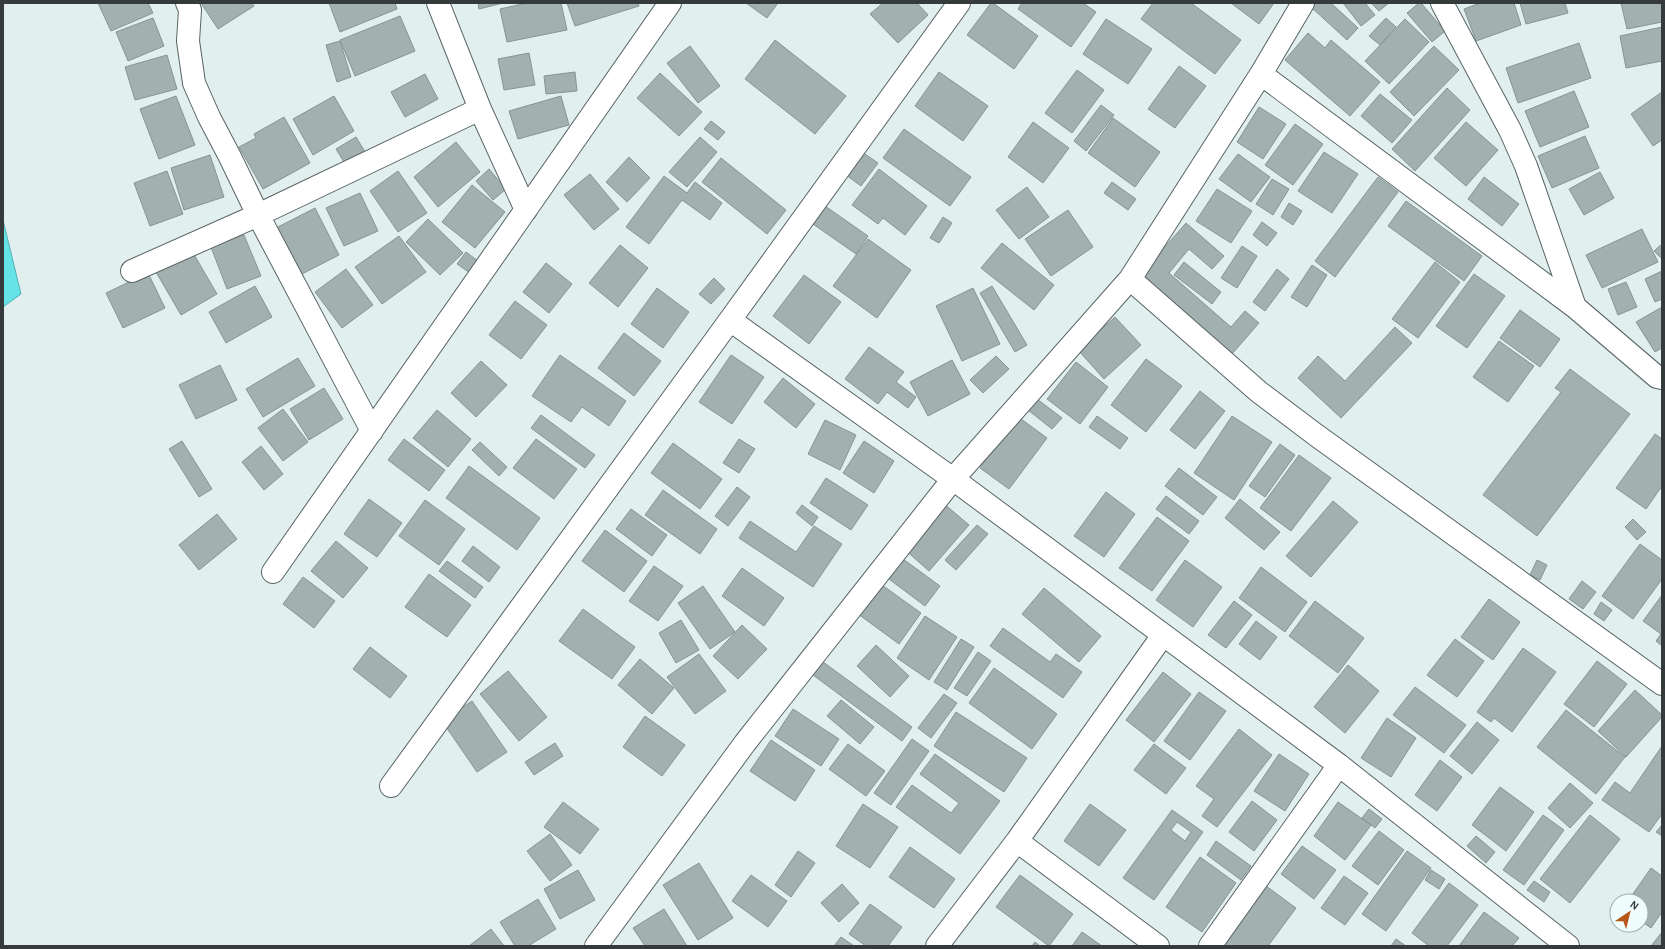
<svg xmlns="http://www.w3.org/2000/svg" width="1665" height="949" viewBox="0 0 1665 949" font-family="'Alegreya Sans',sans-serif">
<rect width="100%" height="100%" fill="#e2efef"/>
<path fill="#66e3e6" stroke="#57b1b3" d="M3 220 21 294 3 307Z"/>
<path fill="#a3b0b0" stroke="#879494" fill-rule="evenodd" d="M98 3H148L153 13 111 31Z
M201 3H252L254 6 218 29Z
M329 3H395L397 9 340 32Z
M478 3H503L479 9Z
M527 3H561L567 30 507 42 500 9Z
M567 3H638L639 6 575 26Z
M746 3H778L767 18Z
M883 3H917L928 15 898 43 870 14Z
M991 3H993L1038 36 1014 69 967 35Z
M1022 3H1083L1096 12 1071 47 1018 9Z
M1153 3H1191L1241 40 1215 74 1141 19Z
M1231 3H1274L1259 24Z
M1315 3H1331L1358 28 1347 40 1311 7Z
M1343 3H1365L1375 15 1361 26Z
M1371 3H1389L1379 11Z
M1419 3H1421L1445 31 1432 42 1407 13Z
M1480 3H1514L1521 25 1476 41 1464 9Z
M1520 3H1565L1568 13 1526 24Z
M1621 3H1662V22L1627 29Z
M400 16 415 51 355 76 340 40Z
M153 18 164 46 128 61 116 32Z
M1386 18 1396 27 1380 45 1369 36Z
M1106 19 1152 49 1128 84 1083 54Z
M1405 19 1429 42 1389 84 1365 61Z
M1662 27V61L1626 68 1620 36Z
M1308 33 1325 48 1331 40 1380 82 1350 116 1285 60Z
M775 40 846 96 815 134 745 79Z
M340 41 351 77 337 82 326 45Z
M1579 43 1591 78 1518 103 1506 68Z
M690 46 720 86 698 103 667 63Z
M1434 46 1459 70 1414 116 1390 92Z
M529 53 535 85 504 90 498 59Z
M167 55 177 89 135 100 125 67Z
M1179 66 1206 86 1175 128 1148 109Z
M1077 70 1104 90 1072 133 1045 113Z
M575 72 577 91 546 94 544 76Z
M939 72 988 106 963 141 915 106Z
M660 73 702 112 679 136 637 98Z
M425 74 438 99 405 117 391 92Z
M1447 88 1470 110 1415 171 1392 149Z
M1574 91 1589 127 1540 147 1525 111Z
M1662 92V140L1653 146 1631 114Z
M1380 94 1412 120 1392 143 1361 116Z
M176 96 195 145 159 159 140 109Z
M334 96 354 131 313 155 293 119Z
M561 96 569 125 518 139 509 111Z
M1101 105 1114 115 1086 151 1074 141Z
M1259 107 1286 124 1263 159 1237 142Z
M284 117 310 163 263 189 239 147 256 138 254 134Z
M1113 118 1160 152 1135 187 1088 153Z
M711 121 725 132 718 140 704 129Z
M1033 122 1069 148 1043 183 1008 157Z
M1466 122 1498 150 1466 186 1434 158Z
M1295 124 1323 144 1293 185 1265 165Z
M904 129 971 177 950 206 883 158Z
M1585 136 1599 168 1552 188 1538 156Z
M356 137 367 155 347 167 336 149Z
M700 137 717 152 687 187 669 172Z
M456 142 480 172 438 207 414 177Z
M862 152 878 163 861 186 846 175Z
M1324 152 1358 174 1332 213 1298 191Z
M1238 154 1270 177 1251 202 1219 179Z
M210 155 224 197 184 210 171 168Z
M629 157 650 178 627 202 606 182Z
M721 158 786 210 767 234 702 182Z
M489 169 506 189 493 200 476 181Z
M879 169 927 206 905 235 883 218 878 224 852 205Z
M167 171 183 214 150 226 134 183Z
M398 171 427 213 398 232 370 191Z
M1600 172 1614 198 1584 215 1569 189Z
M590 174 619 209 594 230 564 195Z
M664 176 687 193 695 182 722 203 710 220 682 200 649 244 626 227Z
M1378 177 1398 192 1335 277 1315 261Z
M1484 177 1519 204 1502 226 1468 199Z
M1272 179 1289 189 1273 215 1256 204Z
M1112 182 1136 199 1128 210 1104 193Z
M472 185 505 212 475 248 442 222Z
M1027 187 1049 217 1019 239 996 210Z
M1217 189 1252 211 1231 243 1196 221Z
M360 193 378 231 344 246 326 208Z
M1406 201 1482 256 1464 281 1388 226Z
M1289 203 1302 211 1293 225 1281 217Z
M825 206 868 236 856 254 813 224Z
M315 208 339 255 300 275 276 228Z
M1068 210 1093 247 1051 276 1025 239Z
M943 217 952 223 939 243 930 238Z
M428 219 463 253 440 275 406 242Z
M1262 222 1277 233 1267 246 1253 235Z
M1186 223 1224 256 1212 269 1189 249 1169 273 1231 327 1245 311 1259 323 1232 354 1141 274Z
M1642 229 1658 262 1602 288 1586 255Z
M244 235 261 276 227 289 211 247Z
M399 236 426 272 382 304 355 267Z
M868 239 911 270 877 318 833 286Z
M1002 243 1054 285 1034 310 981 268Z
M1662 244V259L1654 251Z
M620 245 648 268 618 307 589 283Z
M1242 246 1257 256 1237 288 1221 278Z
M192 251 217 294 181 315 156 272Z
M466 252 478 261 470 273 457 264Z
M1184 262 1221 292 1212 304 1174 275Z
M1435 262 1460 282 1418 338 1392 319Z
M546 263 572 284 549 313 523 292Z
M1312 265 1327 275 1307 307 1291 297Z
M346 269 373 305 342 328 315 292Z
M1277 269 1289 279 1265 311 1253 302Z
M1662 271V299L1655 302 1645 279Z
M148 273 165 308 123 328 106 293Z
M1474 274 1505 296 1467 348 1436 326Z
M804 275 841 302 809 344 773 316Z
M714 278 725 289 711 304 699 294Z
M1626 282 1637 307 1618 315 1608 289Z
M255 286 272 317 226 343 209 312Z
M992 286 1027 345 1015 352 980 293Z
M657 288 689 312 663 348 631 324Z
M973 288 1000 344 962 361 936 306Z
M515 301 547 325 521 359 489 335Z
M1662 307V348L1655 352 1636 322Z
M1520 310 1560 339 1540 367 1500 338Z
M1115 317 1141 345 1104 379 1078 350Z
M1395 327 1412 343 1341 418 1298 378 1318 356 1345 381Z
M624 333 661 361 634 396 598 368Z
M1499 341 1534 366 1508 402 1473 377Z
M869 347 904 372 896 382 916 397 908 408 887 392 878 404 845 379Z
M560 355 626 401 609 426 582 407 571 422 532 396Z
M731 355 764 377 732 424 699 402Z
M996 356 1009 369 983 393 970 380Z
M298 358 315 386 263 417 246 389Z
M1146 359 1182 386 1146 432 1111 405Z
M952 360 970 394 928 416 910 382Z
M481 361 507 385 476 417 451 393Z
M1076 362 1108 387 1080 424 1047 399Z
M220 365 237 400 196 419 179 385Z
M1570 369 1630 414 1537 536 1483 495 1561 392 1555 388Z
M783 378 815 404 796 428 764 402Z
M324 388 343 419 309 440 290 409Z
M1200 391 1225 411 1195 449 1170 430Z
M1037 399 1062 418 1052 429 1028 410Z
M283 409 308 442 283 461 258 428Z
M437 410 471 439 448 467 413 438Z
M541 415 595 455 585 468 531 428Z
M1017 416 1047 438 1009 489 980 468Z
M1097 416 1128 438 1120 449 1089 427Z
M1232 416 1272 442 1234 500 1194 473Z
M825 420 856 435 840 470 808 454Z
M1655 434 1662 439V486L1646 509 1616 488Z
M404 439 445 470 429 491 388 460Z
M536 439 577 469 554 499 513 468Z
M739 439 755 449 739 473 723 463Z
M182 441 212 489 199 497 169 449Z
M864 441 894 461 874 493 843 473Z
M480 442 507 467 499 476 472 450Z
M673 443 722 479 700 509 651 473Z
M1280 444 1295 455 1265 497 1249 486Z
M261 446 283 474 264 490 242 462Z
M1299 455 1331 478 1291 531 1260 508Z
M469 466 540 518 517 550 446 498Z
M1179 468 1217 497 1203 515 1165 486Z
M826 478 868 505 851 530 810 503Z
M737 487 750 497 728 526 715 516Z
M663 490 717 529 700 554 645 515Z
M1106 492 1135 514 1104 557 1074 536Z
M1166 496 1199 521 1189 534 1156 509Z
M369 499 402 523 377 557 344 534Z
M1240 499 1280 532 1264 550 1225 518Z
M425 500 465 529 439 565 399 536Z
M1333 501 1358 522 1311 577 1286 556Z
M942 502 969 525 929 571 903 548Z
M802 505 818 517 812 526 796 513Z
M631 509 667 535 652 556 616 529Z
M217 514 237 539 199 570 179 545Z
M1157 517 1189 541 1152 591 1119 568Z
M1633 519 1646 532 1637 540 1625 527Z
M750 521 796 552 814 526 842 544 813 587 739 538Z
M977 525 988 534 956 570 945 560Z
M605 530 647 561 624 592 582 561Z
M336 541 368 568 343 598 311 571Z
M1640 544 1662 560V579L1633 619 1602 596Z
M473 546 500 567 489 582 462 561Z
M903 559 940 586 925 606 889 579Z
M1185 560 1222 587 1193 627 1156 600Z
M1537 560 1547 565 1540 580 1530 575Z
M447 561 483 587 475 598 439 571Z
M654 566 683 586 658 621 629 601Z
M1261 567 1307 602 1285 632 1239 598Z
M742 568 784 598 764 626 722 596Z
M429 574 471 605 447 637 405 607Z
M303 577 335 601 314 628 283 604Z
M875 580 921 613 899 644 854 611Z
M1582 581 1596 592 1583 609 1569 599Z
M703 586 735 632 710 649 678 603Z
M1044 588 1101 636 1079 662 1022 614Z
M1662 595V646L1656 641 1661 634 1643 621Z
M1489 599 1520 622 1493 660 1461 637Z
M1234 601 1252 615 1226 648 1208 635Z
M1315 601 1364 638 1338 673 1289 636Z
M1601 602 1612 610 1604 621 1594 614Z
M583 609 635 647 612 679 559 641Z
M925 616 957 637 929 680 897 658Z
M681 620 699 650 676 663 659 633Z
M1256 621 1277 637 1260 660 1239 644Z
M742 625 767 649 738 679 713 656Z
M1003 628 1050 662 1056 654 1082 672 1063 698 990 646Z
M961 639 974 647 947 690 934 682Z
M1455 639 1484 661 1457 697 1427 675Z
M876 645 909 676 890 697 857 666Z
M370 647 407 676 390 698 353 669Z
M1523 648 1556 672 1512 732 1494 718 1491 722 1477 712Z
M978 652 991 661 967 696 954 688Z
M699 654 726 691 695 714 667 677Z
M640 659 674 688 652 714 618 685Z
M819 659 912 727 902 741 809 672Z
M1597 661 1627 684 1594 727 1564 704Z
M1348 665 1379 691 1345 733 1314 707Z
M994 668 1057 714 1032 749 969 703Z
M508 671 547 717 519 741 480 694Z
M1163 672 1191 694 1154 742 1126 720Z
M1415 687 1466 725 1444 753 1393 715Z
M1635 690 1662 715V717L1626 757 1598 731Z
M1199 692 1226 711 1190 760 1164 741Z
M944 694 957 703 931 738 918 728Z
M841 700 874 727 860 744 827 716Z
M472 701 507 752 477 772 442 721Z
M793 709 839 739 821 766 775 736Z
M1566 710 1625 757 1596 794 1537 747Z
M956 712 1027 758 1004 792 934 746Z
M645 716 685 745 662 776 623 747Z
M1387 718 1416 738 1391 777 1361 758Z
M1477 722 1499 740 1472 774 1450 756Z
M1239 729 1272 755 1217 827 1202 816 1214 799 1196 786Z
M912 739 929 751 891 805 874 793Z
M771 740 815 770 795 801 750 771Z
M555 743 563 756 534 775 525 762Z
M848 744 885 771 866 796 829 769Z
M1154 744 1186 768 1166 794 1134 770Z
M1662 746V814L1649 832 1602 800 1615 782 1630 793Z
M935 754 1000 801 960 854 896 807 912 785 951 813 959 803 920 774Z
M1279 754 1309 774 1285 811 1254 791Z
M1440 760 1462 777 1437 811 1415 795Z
M1570 783 1593 803 1570 828 1548 808Z
M1500 787 1534 812 1506 851 1472 825Z
M1252 801 1277 820 1254 851 1229 832Z
M563 802 599 829 580 854 544 827Z
M1338 802 1371 825 1345 860 1314 836Z
M863 804 898 827 870 868 836 846Z
M1090 804 1126 830 1099 866 1064 841Z
M1369 809 1382 819 1375 828 1362 818Z
M1172 810 1203 832 1154 900 1123 878ZM1177 822 1191 832 1185 841 1171 830Z
M1543 815 1564 830 1524 885 1503 870Z
M1590 815 1620 839 1570 903 1540 879Z
M1662 825V836L1656 832Z
M1379 831 1404 850 1378 885 1352 866Z
M550 834 572 865 550 881 527 851Z
M1476 836 1495 852 1486 863 1467 846Z
M1216 841 1251 866 1241 880 1207 855Z
M1302 846 1336 870 1314 899 1281 874Z
M910 847 955 879 934 908 889 877Z
M798 851 815 863 791 897 775 885Z
M1407 851 1431 868 1386 931 1362 914Z
M1200 857 1236 883 1202 932 1166 907Z
M699 863 733 918 698 940 663 885Z
M1651 868 1662 876V912L1651 928 1641 921V901H1628Z
M578 870 595 900 560 919 544 889Z
M1431 870 1445 879 1439 889 1425 880Z
M751 875 787 901 768 927 732 901Z
M1020 875 1073 914 1049 946 996 907Z
M1344 876 1368 893 1345 925 1321 908Z
M1534 881 1550 892 1544 902 1527 890Z
M1262 883 1296 908 1268 946H1217Z
M1449 883 1478 905 1447 946H1429L1412 933Z
M842 884 859 903 839 922 821 903Z
M538 899 556 929 528 946H515L500 922Z
M870 904 902 927 888 946H866L849 934Z
M664 909 687 946H645L633 928Z
M1484 912 1519 938 1512 946H1459Z
M491 929 504 946H469Z
M1082 932 1102 946H1072Z
M1662 932V946H1651Z
M841 937 854 946H834Z
M1396 939 1406 946H1391Z
M1035 942 1040 946H1032Z"/>
<g fill="none" stroke-linecap="round" stroke-linejoin="round">
<g stroke="#596464" stroke-width="24">
<path id="minor" d="M187 3 190 10 188 41 194 83 209 117 230 157 258 215 372 431
M438 3 480 109 526 210
M1442 3 1510 130 1526 166 1575 307 1657 377 1662 378
M1261 74 1575 307
M132 271 258 215 480 109
M1130 279 1259 392 1316 435 1662 684
M730 320 953 479 1339 765 1568 946
M273 572 670 3
M391 786 730 320 959 3
M1017 841 1158 946
M596 946 745 743 953 479 1130 279 1261 74 1303 3
M937 946 1017 841 1163 635
M1210 946 1339 765"/>
</g>
<use href="#minor" stroke="#fff" stroke-width="22"/>
</g>
<rect width="1665" height="949" fill="none" stroke="#353b3b" stroke-width="8"/>
<g transform="translate(1629 913) rotate(35)"><circle r="19" fill="#effdfd" stroke="#a5afaf"/>
<path d="M0-3L7 15L0 10L-7 15Z" fill="#b75619"/>
<text y="-6" font-size="11" font-weight="bold" text-anchor="middle" fill="#353b3b">N</text>
</g>
</svg>
